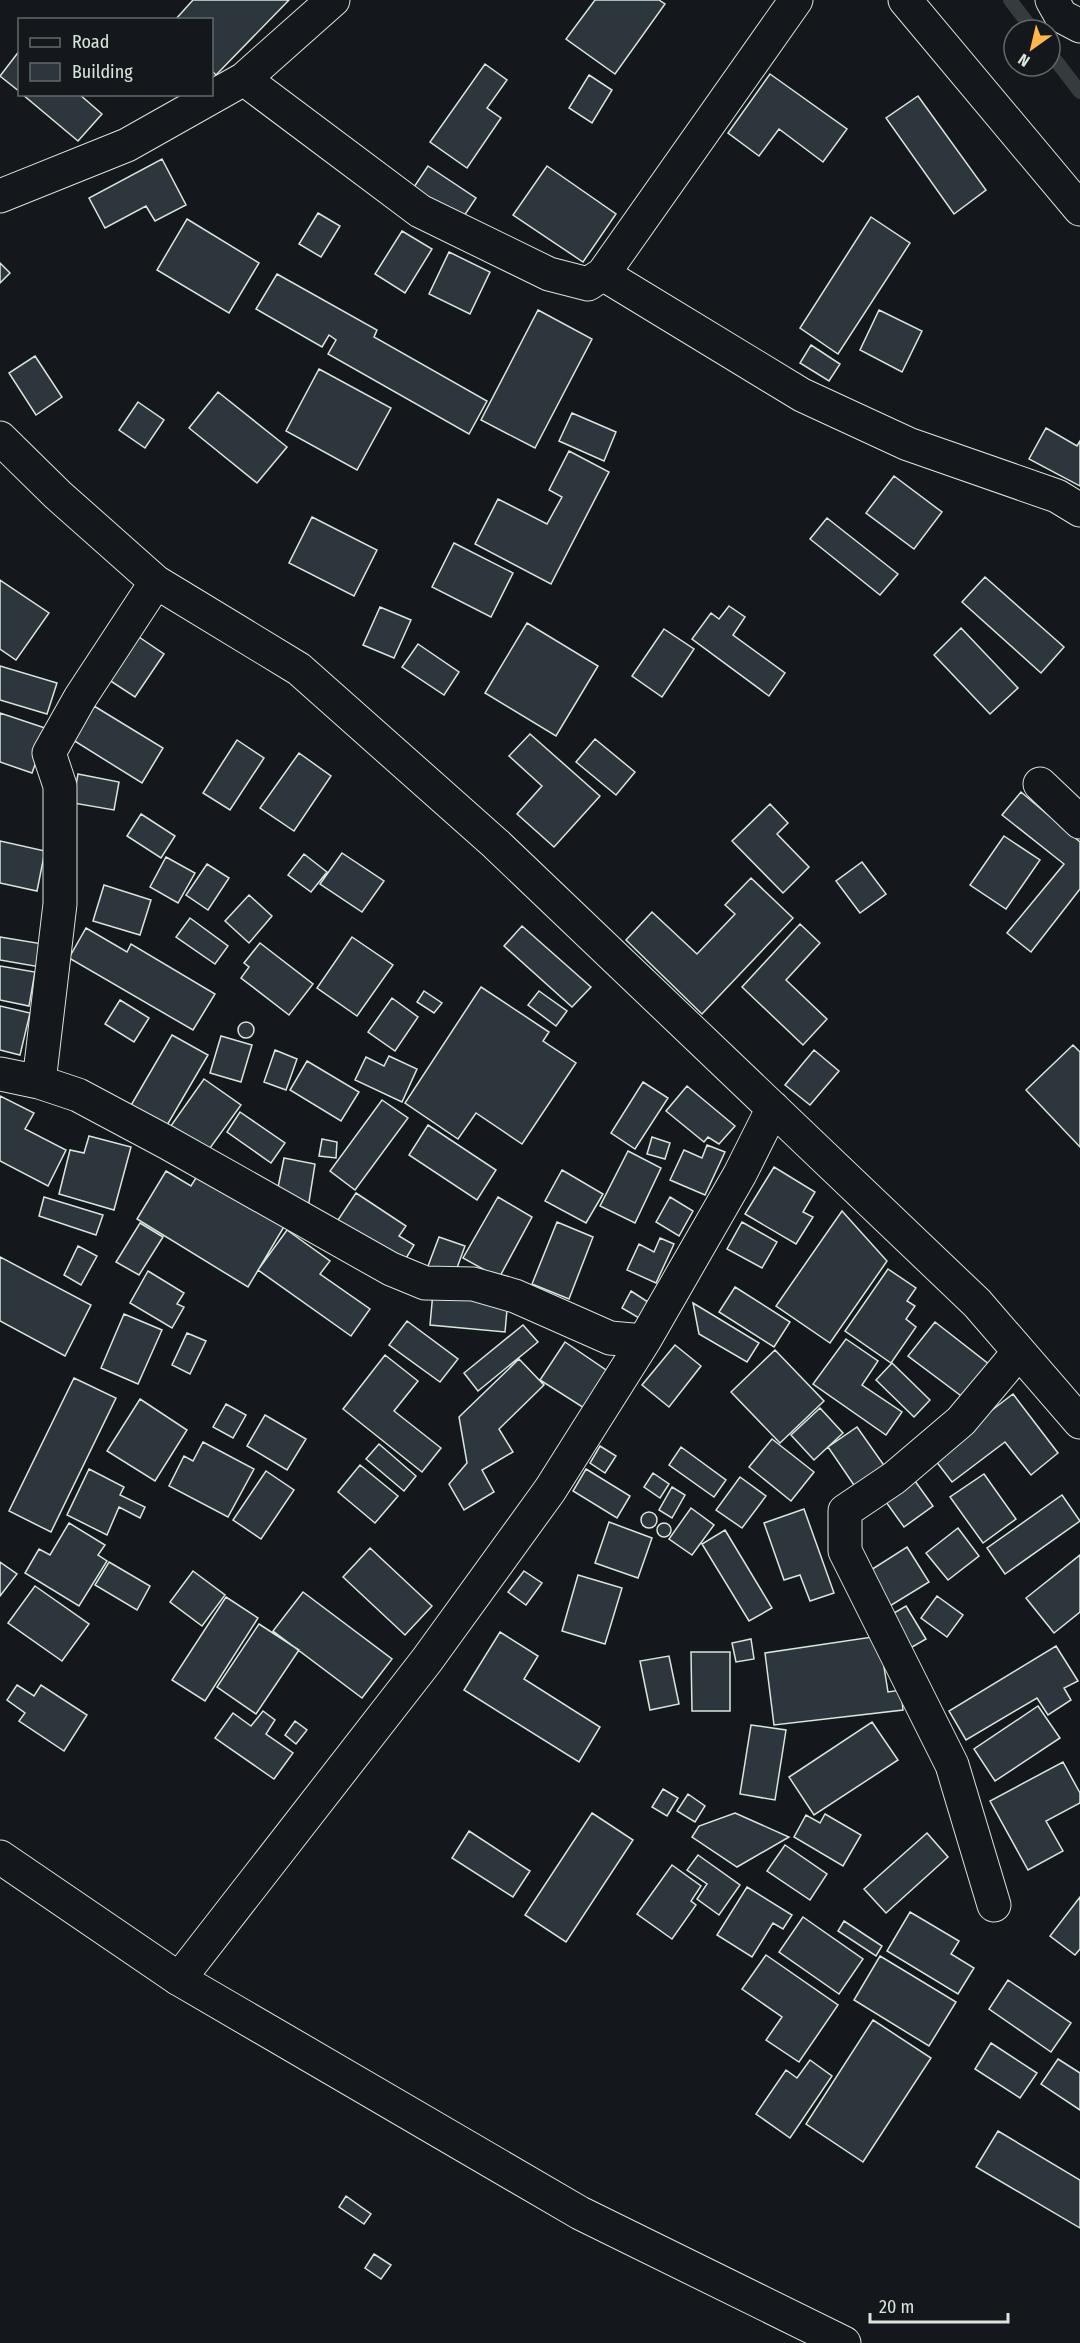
<svg xmlns="http://www.w3.org/2000/svg" width="1080" height="2343" viewBox="0 0 1080 2343" font-family="'Fira Sans Condensed',sans-serif">
<rect width="100%" height="100%" fill="#14181c"/>
<g fill="none" stroke-linecap="round" stroke-linejoin="round">
<path stroke="#363b3e" stroke-width="14" d="M1010 0 1033 30
M1050 53 1080 92"/>
</g>
<path fill="#2c363c" stroke="#d8e6dc" stroke-width="1.5" d="M193 0H289L216 75 212 71V20H175Z
M595 0H659L665 4 615 74 566 39Z
M20 50V92L0 76Z
M485 64 507 80 487 108 501 118 467 168 430 142Z
M770 74 847 129 823 162 779 129 759 156 728 133Z
M589 75 612 90 592 123 569 108Z
M22 94H79L102 114 78 141Z
M918 96 986 190 954 214 886 118Z
M162 159 186 205 155 221 146 206 105 228 89 198Z
M428 166 476 198 460 222 412 190Z
M547 166 616 214 583 262 513 215Z
M318 213 340 226 321 257 299 244Z
M871 217 910 243 838 354 800 328Z
M187 219 259 263 229 313 157 270Z
M402 231 432 249 405 293 375 274Z
M449 252 490 272 470 314 429 294Z
M0 263 10 273 0 283Z
M277 274 377 330 374 337 487 401 469 434 328 354 336 340 329 335 322 347 256 309Z
M538 310 592 339 535 448 481 420Z
M879 310 922 331 902 372 860 350Z
M811 345 840 364 829 381 800 363Z
M35 356 62 397 36 415 9 373Z
M319 369 391 408 357 470 286 431Z
M218 392 287 447 257 483 189 428Z
M138 402 164 420 145 448 119 430Z
M572 413 616 432 604 461 559 441Z
M1046 428 1077 446 1080 441V486L1029 459Z
M569 451 609 472 551 584 475 544 498 499 547 524 562 497 549 490Z
M894 476 942 512 914 549 866 513Z
M312 517 377 550 354 596 289 563Z
M827 518 898 574 880 595 810 539Z
M454 543 513 573 491 617 432 587Z
M985 577 1064 647 1041 673 962 602Z
M0 580 49 613 16 660 0 649Z
M729 606 745 617 733 635 785 673 769 696 692 639 711 613 719 619Z
M380 607 411 620 394 658 363 645Z
M527 623 598 666 556 736 485 693Z
M961 628 1018 688 990 714 934 655Z
M664 629 694 649 662 697 632 676Z
M136 635 164 654 135 697 106 678Z
M418 644 459 672 444 695 402 667Z
M0 666 57 683 47 714 0 700Z
M94 706 163 748 142 783 73 740Z
M0 713 48 729 32 773 0 762Z
M530 734 600 796 554 847 517 814 542 786 509 756Z
M595 739 635 772 616 795 576 762Z
M237 740 264 758 230 810 203 793Z
M299 753 331 776 294 831 260 808Z
M78 774 119 782 114 810 73 803Z
M1021 792 1080 842V889L1031 952 1007 933 1064 864 1002 815Z
M770 804 788 823 777 834 809 867 783 893 732 841Z
M141 814 175 836 161 858 127 836Z
M1004 836 1040 860 1006 909 970 885Z
M0 841 45 851 37 891 0 883Z
M342 853 384 881 362 912 320 884Z
M304 854 327 872 311 892 288 875Z
M166 857 195 873 178 903 150 887Z
M862 862 886 894 860 913 836 881Z
M207 864 229 878 208 910 186 895Z
M751 878 793 918 702 1014 626 940 652 912 697 954 735 914 725 905Z
M104 885 151 900 140 935 93 921Z
M249 895 272 916 249 943 225 921Z
M190 918 228 946 215 964 176 937Z
M800 924 820 943 786 980 827 1019 803 1045 742 987Z
M522 926 591 987 572 1007 504 946Z
M86 928 127 952 131 944 215 994 193 1030 69 958Z
M0 937 43 944 40 967 0 960Z
M352 937 393 965 357 1016 317 988Z
M260 943 313 984 289 1015 241 978 249 967 244 963Z
M0 966 35 972 29 1006 0 1000Z
M481 987 549 1032 543 1041 576 1063 522 1144 476 1113 458 1139 405 1103Z
M424 991 442 1003 434 1013 417 1002Z
M539 991 567 1011 556 1026 528 1005Z
M392 998 418 1017 395 1051 368 1032Z
M120 1000 149 1018 134 1042 105 1024Z
M0 1006 30 1013 20 1055 0 1050Z
M238 1030a8 8 0 1 1 16 0a8 8 0 1 1-16 0Z
M172 1035 208 1055 166 1127 130 1107Z
M221 1036 252 1045 241 1082 210 1073Z
M1073 1045 1080 1052V1147L1026 1090Z
M275 1050 297 1059 286 1090 264 1082Z
M814 1050 839 1071 810 1105 785 1085Z
M389 1056 417 1069 402 1102 355 1080 366 1057 384 1066Z
M307 1061 359 1092 341 1121 290 1090Z
M204 1079 241 1105 205 1155 168 1130Z
M643 1082 668 1098 635 1149 611 1133Z
M687 1086 735 1126 719 1144 708 1137 704 1142 666 1111Z
M0 1096 34 1113 25 1129 66 1150 48 1186 0 1161Z
M382 1100 408 1118 355 1190 330 1171Z
M240 1112 285 1143 271 1163 227 1132Z
M428 1125 496 1170 477 1200 409 1155Z
M89 1136 131 1147 114 1210 59 1194 70 1150 84 1153Z
M652 1137 670 1143 665 1159 647 1154Z
M322 1139 337 1142 336 1158 319 1156Z
M707 1145 725 1152 705 1195 670 1180 684 1150 702 1158Z
M628 1151 661 1168 635 1223 600 1206Z
M284 1158 315 1164 308 1208 275 1202Z
M774 1167 815 1192 803 1212 813 1217 796 1244 745 1214Z
M562 1170 603 1194 586 1223 545 1201Z
M166 1171 191 1186 199 1173 285 1225 248 1287 137 1219Z
M356 1193 406 1226 399 1236 414 1245 402 1265 336 1223Z
M44 1197 103 1215 96 1235 39 1216Z
M498 1197 532 1217 499 1278 463 1258Z
M670 1197 693 1211 679 1236 656 1222Z
M842 1211 887 1261 830 1343 776 1306Z
M557 1222 593 1237 569 1299 532 1284Z
M742 1222 777 1242 762 1268 727 1249Z
M140 1223 163 1237 139 1275 116 1262Z
M287 1230 330 1261 320 1274 370 1309 351 1336 258 1270Z
M439 1237 465 1246 454 1276 428 1266Z
M660 1238 674 1244 656 1283 627 1270 639 1244 654 1252Z
M78 1246 97 1256 81 1285 64 1275Z
M0 1257 91 1305 65 1356 0 1321Z
M888 1269 916 1288 907 1301 915 1306 906 1319 916 1327 891 1363 845 1331Z
M148 1271 184 1293 177 1304 184 1307 172 1328 130 1303Z
M735 1287 790 1322 774 1347 719 1312Z
M631 1291 648 1302 639 1318 622 1308Z
M433 1292 508 1299 505 1332 430 1325Z
M693 1303 759 1343 747 1362 699 1334Z
M124 1314 162 1330 138 1384 101 1368Z
M407 1321 458 1359 440 1382 389 1345Z
M935 1322 990 1365 964 1398 908 1356Z
M523 1325 538 1342 478 1391 464 1373Z
M187 1333 206 1341 190 1374 172 1365Z
M846 1339 878 1361 862 1385 902 1412 886 1435 813 1384Z
M565 1342 609 1372 584 1408 540 1380Z
M675 1345 701 1366 669 1407 642 1385Z
M775 1350 824 1401 780 1443 731 1392Z
M385 1355 418 1381 394 1411 441 1448 422 1472 343 1409Z
M519 1359 544 1385 499 1429 513 1452 482 1470 494 1492 464 1510 449 1484 467 1463 459 1417Z
M892 1363 930 1400 914 1417 876 1380Z
M74 1378 116 1398 51 1532 9 1511Z
M1013 1394 1058 1453 1031 1475 1005 1442 952 1482 932 1456Z
M140 1399 187 1430 155 1481 107 1451Z
M226 1404 246 1415 233 1438 213 1427Z
M820 1408 843 1433 814 1460 791 1435Z
M265 1415 306 1439 287 1470 247 1446Z
M857 1427 888 1471 858 1491 828 1447Z
M772 1439 814 1472 791 1501 749 1467Z
M203 1442 254 1469 228 1517 169 1486 184 1456 193 1461Z
M379 1444 416 1476 404 1491 366 1459Z
M600 1446 616 1456 605 1473 590 1463Z
M681 1447 726 1480 714 1497 669 1465Z
M360 1465 398 1496 375 1523 338 1492Z
M89 1469 124 1487 120 1495 145 1507 140 1518 119 1507 107 1535 67 1515Z
M586 1469 630 1496 617 1518 573 1491Z
M266 1471 294 1490 261 1539 233 1520Z
M653 1473 669 1484 660 1498 644 1487Z
M984 1474 1016 1519 983 1543 950 1497Z
M740 1477 766 1496 742 1528 716 1510Z
M915 1481 933 1506 904 1527 886 1502Z
M672 1487 685 1495 672 1518 659 1510Z
M1062 1495 1080 1521 1005 1574 987 1548Z
M691 1508 714 1525 692 1555 669 1539Z
M804 1509 834 1593 810 1601 800 1575 784 1580 764 1523Z
M641 1520a8 8 0 1 1 16 0a8 8 0 1 1-16 0Z
M609 1522 652 1538 638 1578 595 1563Z
M69 1523 105 1545 98 1555 107 1561 79 1606 25 1573 39 1549 50 1555Z
M657 1530a7 7 0 1 1 14 0a7 7 0 1 1-14 0Z
M958 1528 979 1556 948 1580 926 1553Z
M725 1530 772 1608 749 1621 702 1544Z
M907 1547 929 1582 885 1609 863 1575Z
M370 1548 432 1606 405 1635 343 1577Z
M1080 1555V1612L1054 1633 1026 1598Z
M0 1562 17 1574 0 1596Z
M109 1562 150 1586 137 1610 95 1585Z
M193 1571 225 1595 202 1626 170 1602Z
M524 1571 542 1583 526 1605 508 1592Z
M578 1575 622 1588 605 1644 562 1631Z
M35 1586 89 1624 62 1661 8 1623Z
M303 1592 392 1659 362 1698 273 1631Z
M937 1596 963 1615 947 1637 921 1618Z
M226 1597 258 1618 205 1701 172 1680Z
M906 1606 926 1639 907 1650 887 1617Z
M259 1624 299 1650 256 1714 217 1687Z
M500 1632 538 1656 524 1679 600 1727 579 1762 464 1690Z
M879 1636 888 1692 901 1690 903 1710 774 1725 765 1653Z
M751 1639 754 1659 736 1662 732 1643Z
M1056 1646 1078 1681 1064 1688 1071 1700 1048 1715 1037 1698 966 1740 949 1711Z
M691 1652H730V1711H692Z
M669 1656 679 1704 650 1710 640 1661Z
M17 1685 34 1696 41 1685 87 1715 64 1751 19 1721 25 1713 7 1700Z
M1038 1706 1060 1738 995 1781 974 1749Z
M263 1711 275 1720 266 1734 293 1753 274 1779 215 1738 233 1713 251 1726Z
M295 1721 307 1730 296 1744 285 1735Z
M872 1722 898 1760 814 1815 789 1777Z
M751 1725 786 1730 775 1800 740 1794Z
M1063 1762 1080 1793V1803L1046 1821 1063 1851 1028 1870 990 1801Z
M663 1789 678 1798 667 1816 652 1807Z
M688 1794 705 1806 695 1822 677 1811Z
M592 1813 633 1840 566 1942 525 1915Z
M735 1813 789 1837 737 1867 692 1837 699 1826Z
M825 1814 861 1835 843 1866 794 1837 806 1815 820 1823Z
M469 1831 530 1871 513 1897 452 1858Z
M927 1833 948 1857 886 1913 864 1889Z
M785 1845 827 1874 810 1900 767 1871Z
M698 1855 740 1885 719 1915 697 1899 707 1884 687 1870Z
M672 1865 701 1886 691 1901 696 1905 672 1939 637 1914Z
M747 1887 792 1915 783 1929 773 1923 752 1957 717 1935Z
M1080 1897V1949L1075 1955 1050 1936Z
M910 1912 959 1941 951 1954 974 1968 958 1994 887 1951Z
M803 1917 863 1959 839 1994 779 1952Z
M844 1921 882 1946 876 1956 838 1931Z
M766 1955 838 2005 799 2062 766 2040 782 2017 742 1989Z
M880 1956 956 2002 929 2046 854 2000Z
M1008 1980 1071 2023 1051 2052 989 2009Z
M873 2020 931 2058 863 2162 806 2124Z
M991 2043 1037 2073 1020 2098 975 2069Z
M1058 2059 1080 2073V2110L1041 2084Z
M810 2060 832 2076 790 2138 756 2114 786 2070 797 2078Z
M998 2131 1080 2180V2228L976 2167Z
M346 2196 371 2214 364 2224 339 2207Z
M374 2254 391 2265 381 2279 365 2268Z"/>
<g fill="none" stroke-linecap="round" stroke-linejoin="round">
<g stroke="#d8e6dc" stroke-width="35">
<path id="street" d="M905 0 1080 209
M1052 0 1061 16 1080 26
M244 79 420 211 549 274 588 284 603 274 796 0
M0 196 127 145 244 79 333 0
M603 274 802 395 908 444 1057 496 1080 510
M0 438 58 495 156 582 299 669 496 844 977 1303 1080 1422
M1040 784 1080 822
M0 1074 39 1082 78 1095 166 1142 391 1269 425 1283 473 1284 515 1296 610 1338 644 1341
M39 1082 60 904V786L49 753 80 698 156 582
M994 1905 952 1765 845 1551V1511L894 1478 961 1421 1018 1353
M179 1979 427 1660 550 1490 644 1341 740 1174 773 1108"/>
</g>
<g stroke="#d8e6dc" stroke-width="35">
<path id="highway" d="M0 1857 179 1979 580 2213 844 2343"/>
</g>
<use href="#street" stroke="#14181c" stroke-width="33"/>
<use href="#highway" stroke="#14181c" stroke-width="33"/>
</g>
<rect x="18" y="18" width="195" height="78" fill="#14181c" stroke="#626a69" stroke-width="1.5"/>
<rect x="30" y="38" width="30" height="9" fill="#14181c" stroke="#626a69" stroke-width="1.5"/>
<text x="72" y="48" font-size="18" fill="#d8e6dc">Road</text>
<rect x="30" y="63" width="30" height="18" fill="#2c363c" stroke="#626a69" stroke-width="1.5"/>
<text x="72" y="78" font-size="18" fill="#d8e6dc">Building</text>
<g transform="translate(1032 48) rotate(214)"><circle r="28" fill="#14181c" stroke="#626a69" stroke-width="1.5"/>
<path d="M0-4.5L10 22L0 15L-10 22Z" fill="#ffb74d"/>
<text y="-9" font-size="16" font-weight="bold" text-anchor="middle" fill="#d8e6dc">N</text>
</g>
<path d="M870 2313v9h138v-9" fill="none" stroke="#d8e6dc" stroke-width="3"/>
<text x="879" y="2313" font-size="18" fill="#d8e6dc" stroke="#14181c" stroke-width="4.5" paint-order="stroke">20 m</text>
</svg>
